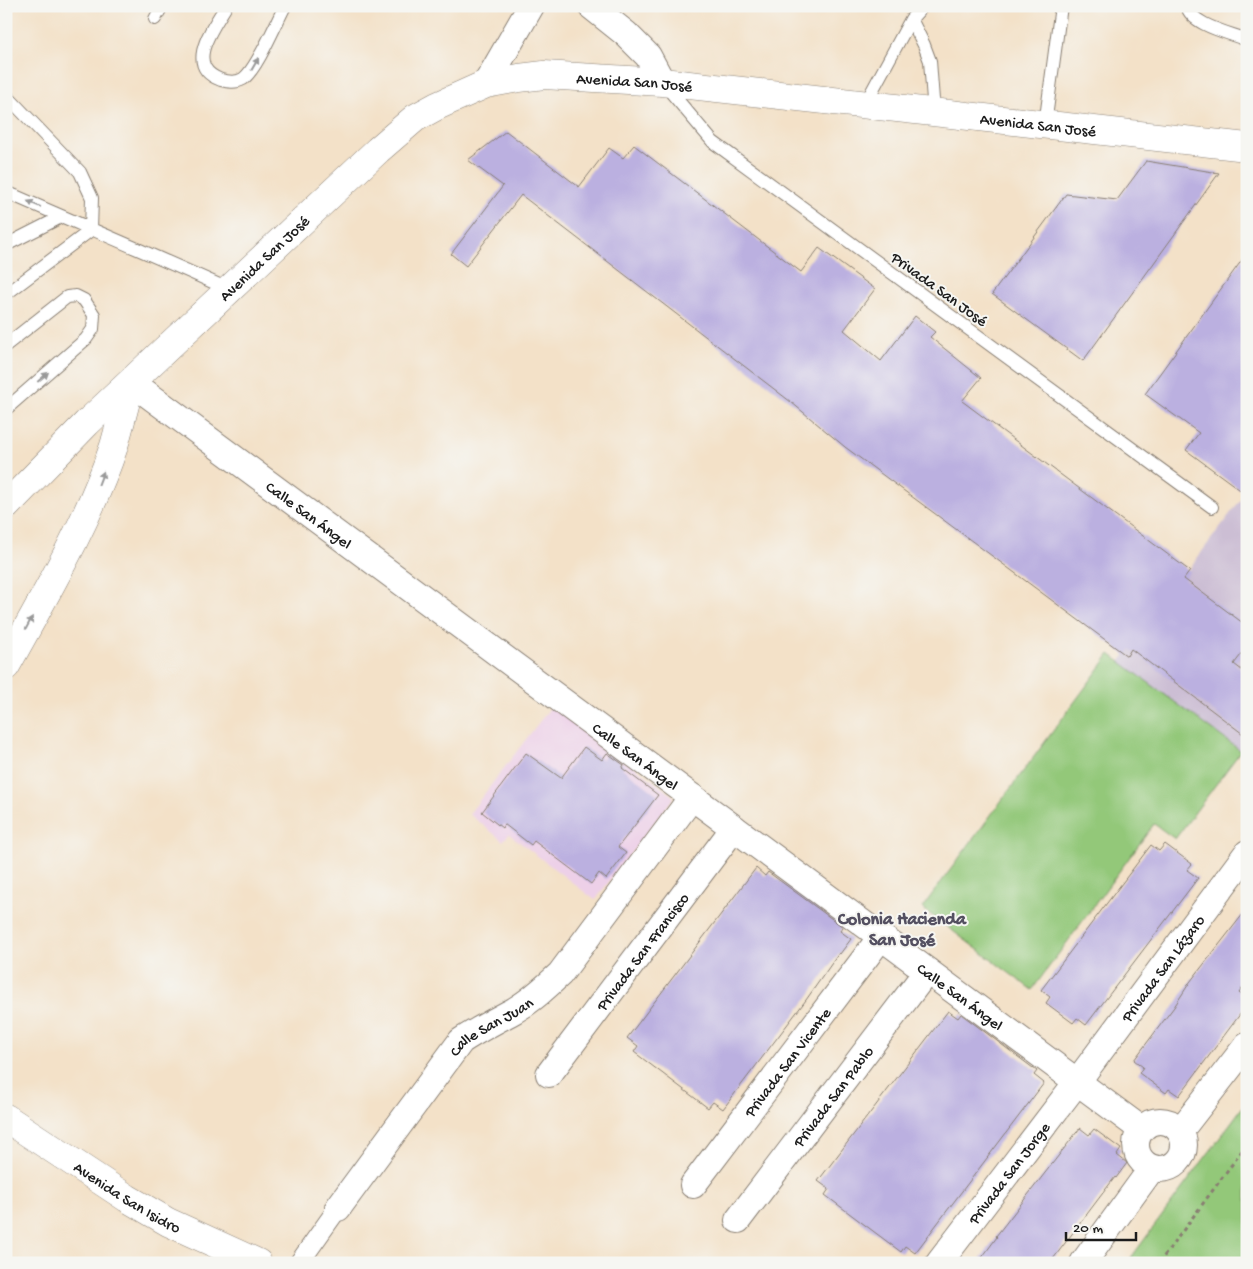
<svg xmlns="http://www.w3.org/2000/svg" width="1253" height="1269" viewBox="0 0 1253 1269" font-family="'Gochi Hand',sans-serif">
<rect width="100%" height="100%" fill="#f6f6f2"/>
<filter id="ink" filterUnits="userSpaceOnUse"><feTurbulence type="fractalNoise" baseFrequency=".02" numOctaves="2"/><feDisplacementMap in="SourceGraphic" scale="10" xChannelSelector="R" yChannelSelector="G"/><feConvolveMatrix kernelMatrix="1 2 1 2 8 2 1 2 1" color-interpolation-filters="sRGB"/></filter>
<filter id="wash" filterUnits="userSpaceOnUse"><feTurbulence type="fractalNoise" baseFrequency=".0096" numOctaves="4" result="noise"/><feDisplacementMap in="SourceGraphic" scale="20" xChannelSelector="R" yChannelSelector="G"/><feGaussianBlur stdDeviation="1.12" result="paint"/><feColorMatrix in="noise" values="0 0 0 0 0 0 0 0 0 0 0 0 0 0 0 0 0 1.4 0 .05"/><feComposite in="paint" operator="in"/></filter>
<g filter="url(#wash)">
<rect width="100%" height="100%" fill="#f3e1c8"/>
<path fill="#edd0e8" d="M553 704 674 797 595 900 509 834 503 841 469 814Z"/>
<path fill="#ccbed4" d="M1247 491V755L1120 662Z"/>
<path fill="#93c879" stroke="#58724a" d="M1110 654 1241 751 1175 839 1154 824 1032 990 922 908Z
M1247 1101V1263H1127Z"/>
<g id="blocks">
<path fill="#bbb0e0" d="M506 131 579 187 609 148 623 158 634 145 801 272 819 248 875 289 844 330 881 361 915 316 935 332 930 337 981 378 962 401 1190 571 1184 579 1247 626V647L1234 664 1247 674V737L1131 649 1127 656 845 447 791 402 521 195 466 266 451 254 503 186 468 160Z
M1146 161 1219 173 1083 361 992 294 1066 194 1117 200Z
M1247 253V495L1186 450 1199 433 1145 394Z
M584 747 602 760 607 753 624 765 622 768 658 795 618 847 626 853 606 879 599 873 591 884 534 841 531 845 504 824 502 828 482 812 526 753 561 778Z
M1165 844 1192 864 1187 870 1198 878 1086 1025 1077 1018 1073 1023 1046 1003 1050 997 1041 990 1151 845 1159 851Z
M756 868 765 876 768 872 843 927 840 931 851 939 840 954 839 953 806 1000 723 1109 713 1102 708 1108 634 1052 638 1046 627 1038Z
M1247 909V982L1239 993 1247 999V1005L1179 1096 1169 1089 1166 1093 1139 1073 1143 1067 1134 1060 1174 1007 1190 982Z
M948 1011 958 1018 961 1014 1037 1071 1034 1075 1044 1083 915 1253 905 1246 901 1252 825 1195 829 1189 818 1181Z
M1080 1128 1089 1135 1094 1129 1121 1149 1117 1155 1127 1163 1116 1178 1115 1177 1050 1263H978L997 1237 996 1236Z"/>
</g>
</g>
<g filter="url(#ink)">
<use href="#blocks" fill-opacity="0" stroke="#887e72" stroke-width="1"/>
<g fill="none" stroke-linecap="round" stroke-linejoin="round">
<g stroke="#887e72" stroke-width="14">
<path id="service" d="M226 6C213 28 183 66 221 80 228 82 236 83 243 79 257 69 276 23 285 6
M1187 6C1191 25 1230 33 1247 40
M155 19 162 6
M911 19 924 45 930 61 934 113
M664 84 713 142 1212 507
M6 95 80 172 92 198 91 230 6 294
M865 104 911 19 923 6
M1045 125 1061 6
M6 192C81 225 156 256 230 290
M6 245 61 217
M6 345 67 297 76 296 84 300 94 315 93 329 86 339 6 409"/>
</g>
<g stroke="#887e72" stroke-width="21">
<path id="pedestrian" d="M299 1263 338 1208"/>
</g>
<g stroke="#887e72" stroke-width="28">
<g id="minor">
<path d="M591 6 626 34 648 56 662 82"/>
<path d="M486 84 531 6"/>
<path id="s1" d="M131 382 1141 1129"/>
<path id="s2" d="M549 1074 734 828"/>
<circle cx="1160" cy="1145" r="24"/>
<path d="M1180 1131 1247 1045"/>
<path id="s3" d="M693 1185 881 937"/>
<path id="s4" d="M338 1208 461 1041C479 1029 497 1020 515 1010 532 1000 546 987 560 974L692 797"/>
<path id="s5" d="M738 1220 927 971"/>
<path id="s6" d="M939 1263 1077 1082 1247 853"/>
<path d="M1083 1263 1152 1168"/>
</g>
</g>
<g stroke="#887e72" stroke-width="29">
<g id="secondary">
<path id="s7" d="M6 506 87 423 378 150 415 118 437 106 486 84 519 78 544 75 662 82 1247 147"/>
<path d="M6 666C45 595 88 523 114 446 120 425 125 404 131 383"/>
<path id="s8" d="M6 1118 127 1198 168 1222 258 1263"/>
</g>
</g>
<path stroke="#887e72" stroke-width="3" stroke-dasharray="4 4" stroke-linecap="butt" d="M1159 1263 1247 1144"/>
<use href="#service" stroke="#fff" stroke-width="12"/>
<use href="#pedestrian" stroke="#fff" stroke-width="19"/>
<use href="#minor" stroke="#fff" stroke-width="26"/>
<use href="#secondary" stroke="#fff" stroke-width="28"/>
</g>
<defs><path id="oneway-solid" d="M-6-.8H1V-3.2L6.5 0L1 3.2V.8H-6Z" transform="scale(1.25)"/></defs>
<g fill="#999">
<use href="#oneway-solid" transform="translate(255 64) rotate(-60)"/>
<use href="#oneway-solid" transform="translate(34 204) rotate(-156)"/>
<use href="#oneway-solid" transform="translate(43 377) rotate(-41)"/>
<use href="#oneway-solid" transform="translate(101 478) rotate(-69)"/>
<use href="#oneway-solid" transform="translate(29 623) rotate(-62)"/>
</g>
</g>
<g text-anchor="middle" stroke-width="4" stroke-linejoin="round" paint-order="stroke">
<g font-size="16" fill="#1c1c1c" stroke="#f6f6f2">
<text dy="6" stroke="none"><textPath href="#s7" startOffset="792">Avenida San José</textPath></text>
<text dy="6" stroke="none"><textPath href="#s7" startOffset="1198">Avenida San José</textPath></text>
<text dy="6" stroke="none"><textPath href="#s7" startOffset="358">Avenida San José</textPath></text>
<text transform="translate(940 288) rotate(36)" y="6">Privada San José</text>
<text dy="6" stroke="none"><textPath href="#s1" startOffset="222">Calle San Ángel</textPath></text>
<text dy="6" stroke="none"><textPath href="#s1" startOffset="628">Calle San Ángel</textPath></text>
<text dy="6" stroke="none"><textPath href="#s2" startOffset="154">Privada San Francisco</textPath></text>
<text dy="6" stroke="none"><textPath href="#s6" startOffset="370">Privada San Lázaro</textPath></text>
<text dy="6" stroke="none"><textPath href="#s1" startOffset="1032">Calle San Ángel</textPath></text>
<text dy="6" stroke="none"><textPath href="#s4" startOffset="240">Calle San Juan</textPath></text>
<text dy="6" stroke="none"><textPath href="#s3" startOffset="155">Privada San Vicente</textPath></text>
<text dy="6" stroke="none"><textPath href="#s5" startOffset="156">Privada San Pablo</textPath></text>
<text dy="6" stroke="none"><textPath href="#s6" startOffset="114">Privada San Jorge</textPath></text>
<text dy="6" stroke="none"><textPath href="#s8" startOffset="145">Avenida San Isidro</textPath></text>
</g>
<g font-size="18" font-weight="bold" fill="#545061" stroke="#f6f6f2">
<text x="902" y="924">Colonia Hacienda<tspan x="902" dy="21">San José</tspan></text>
</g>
</g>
<rect width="1253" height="1269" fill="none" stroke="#f6f6f2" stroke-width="25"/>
<path d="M1066 1232v8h70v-8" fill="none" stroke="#1c1c1c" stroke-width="2.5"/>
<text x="1073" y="1232" font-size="15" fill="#1c1c1c" stroke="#f6f6f2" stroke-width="4" paint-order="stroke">20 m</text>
</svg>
